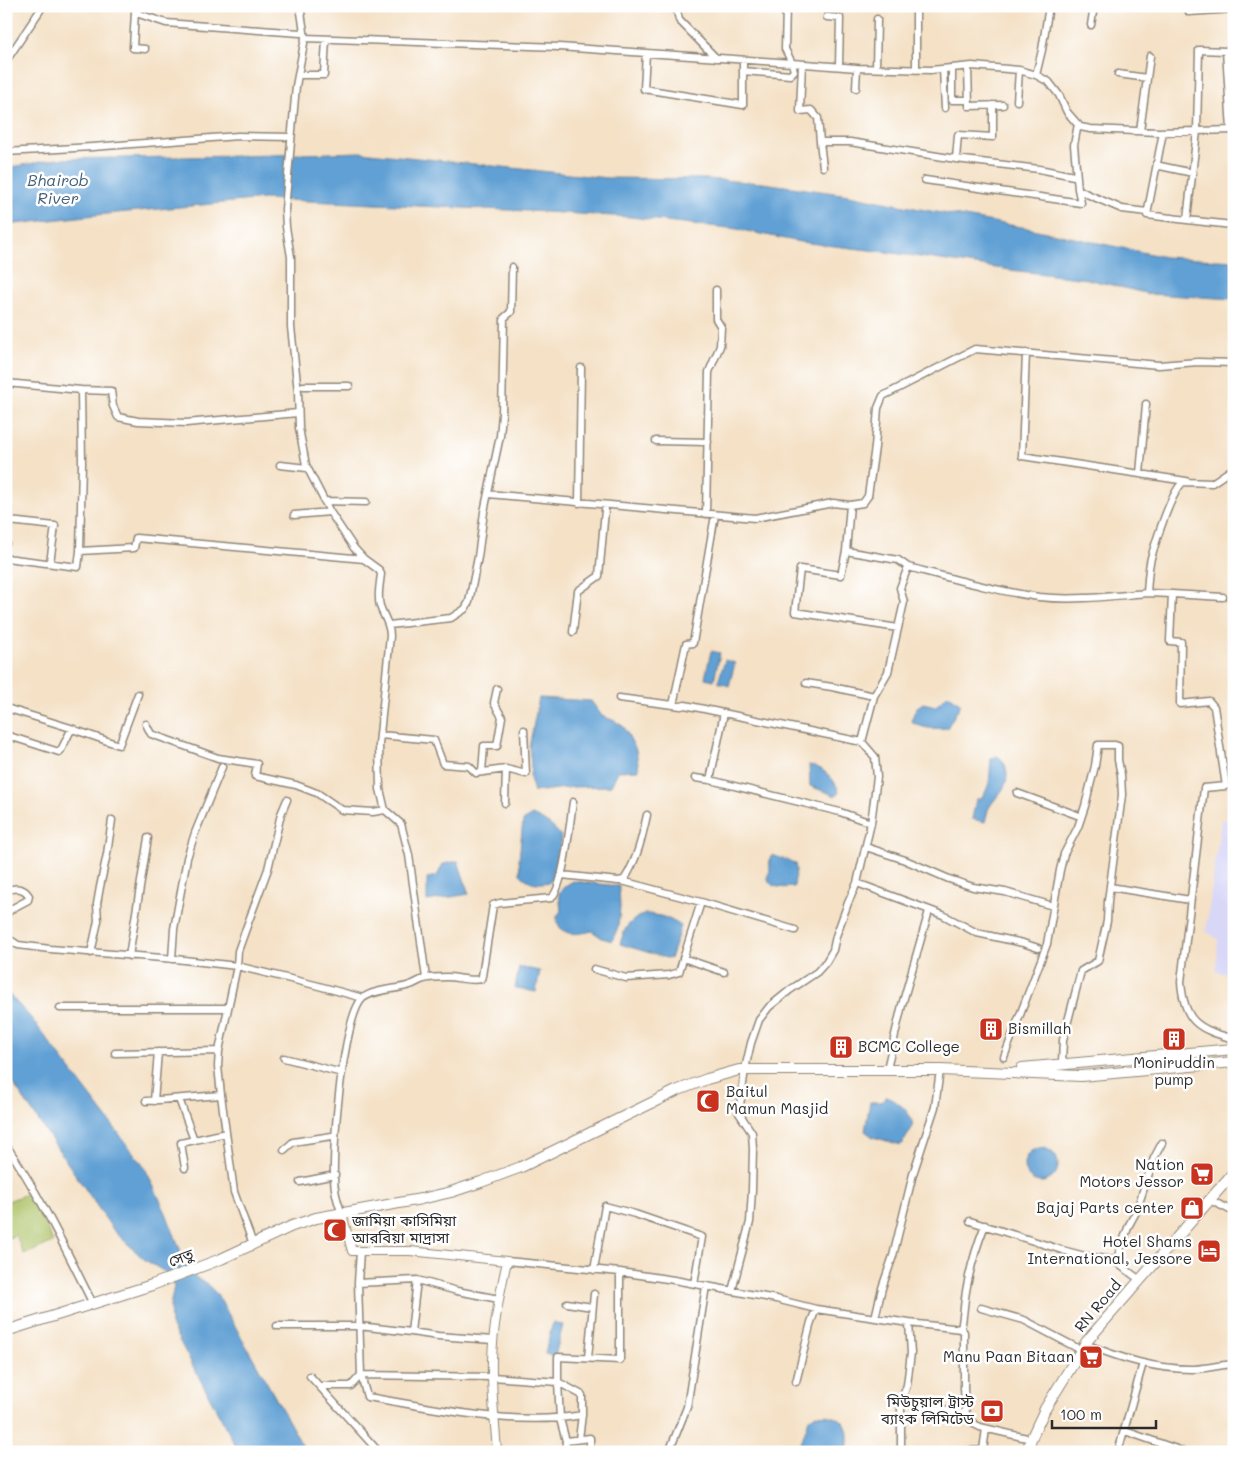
<svg xmlns="http://www.w3.org/2000/svg" width="1240" height="1458" viewBox="0 0 1240 1458" font-family="Mali,'Noto Sans Bengali',sans-serif">
<rect width="100%" height="100%" fill="#fff"/>
<filter id="ink" filterUnits="userSpaceOnUse"><feTurbulence type="fractalNoise" baseFrequency=".02" numOctaves="2"/><feDisplacementMap in="SourceGraphic" scale="10" xChannelSelector="R" yChannelSelector="G"/><feConvolveMatrix kernelMatrix="1 2 1 2 8 2 1 2 1" color-interpolation-filters="sRGB"/></filter>
<filter id="wash" filterUnits="userSpaceOnUse"><feTurbulence type="fractalNoise" baseFrequency=".0096" numOctaves="4" result="noise"/><feDisplacementMap in="SourceGraphic" scale="20" xChannelSelector="R" yChannelSelector="G"/><feGaussianBlur stdDeviation="1.12" result="paint"/><feColorMatrix in="noise" values="0 0 0 0 0 0 0 0 0 0 0 0 0 0 0 0 0 1.4 0 .05"/><feComposite in="paint" operator="in"/></filter>
<g filter="url(#wash)">
<rect width="100%" height="100%" fill="#f4e1c6"/>
<path fill="#d8d7f8" d="M1221 819 1234 822V975L1216 972 1218 939 1206 931Z"/>
<path fill="#adc368" stroke="#6c774a" d="M31 1192 53 1242 24 1255 16 1235 6 1239V1202Z"/>
<path fill="#61a0d4" stroke="#466680" d="M360 152 607 178 706 179 763 183 849 195 925 210 1027 228 1165 257 1234 261V299L1149 294 1087 279 1010 270 886 252 800 242 737 229 630 217 529 211 264 199 96 215 6 225V168L56 159 241 156Z
M711 651 720 653 714 680 705 678Z
M725 660 735 663 729 686 718 682Z
M948 694 961 704 947 728C933 729 922 729 911 721L916 708 923 703 936 706Z
M539 698 591 701 602 716 615 721 624 727 636 750 639 770 618 771 611 786 574 787 534 792 530 778 531 764 529 747Z
M997 756C1002 759 1005 762 1006 768 1011 789 995 795 988 810 987 814 986 818 985 822L972 819 976 799H981C992 784 989 776 991 759Z
M809 765C822 766 836 780 839 792L836 796 810 786Z
M532 815C544 820 553 826 561 836L558 865 550 882C537 884 530 884 520 874L519 859 523 821Z
M772 855 795 863 796 870 794 887C786 888 769 889 768 878 767 874 769 875 770 870 770 866 769 862 770 858Z
M458 861 469 894 427 901V878L437 876 443 864Z
M573 881 619 886 620 908 618 927 612 941 602 938 592 931C577 935 557 937 557 916L561 911 559 893 565 886Z
M644 914C659 914 669 918 681 926L670 959 620 944C625 927 628 922 644 914Z
M519 967 540 971 536 992 515 988Z
M6 991 31 1018 145 1168 166 1213 183 1257 195 1277 207 1284 217 1294 306 1452H239L171 1325 170 1306 174 1286 170 1277 165 1272 145 1260 114 1231 6 1073Z
M886 1097H889C898 1102 915 1115 912 1128 910 1133 904 1140 901 1145L873 1137 865 1131 870 1102H881Z
M1024 1165a17 17 0 1 1 34 0a17 17 0 1 1-34 0Z
M553 1322 563 1325 555 1356 545 1353Z
M816 1414C845 1416 851 1423 847 1452H798L809 1419Z"/>
</g>
<g filter="url(#ink)">
<g fill="none" stroke-linecap="round" stroke-linejoin="round">
<g stroke="#908678" stroke-width="9">
<path id="minor" d="M134 6 139 14 166 23 300 33
M300 6 305 38 296 86 285 209 286 227 291 257V327L298 392 299 428 306 465 330 512 354 548 364 559 379 570 381 574C380 583 377 597 380 606 384 618 390 623 390 636L379 744 380 789 385 810 401 824 409 855 426 978
M676 6 679 20 716 58
M786 6 785 49 792 63 857 68 931 70 972 66 1019 70 1036 75 1049 82 1059 95 1067 112 1080 127 1091 129 1158 132 1234 130
M916 6V70
M135 11 133 48 145 49
M1189 12 1234 9
M827 17 840 18 839 66
M1091 25 1094 6
M305 38 559 47 792 63 794 71 790 75 743 71
M646 53 644 89 743 105V60
M6 61 43 6
M802 64 800 111 811 110 818 118 820 142H850L956 159 1039 169 1074 176
M968 67 969 106 1003 105
M876 68 877 19
M952 68V100H969
M943 69 945 108
M1118 74 1147 78
M298 75H324L326 39
M1036 75 1042 50 1049 6
M856 88 857 68
M1017 101 1019 70
M1078 124 1074 145 1078 189 1087 194 1122 209 1147 212
M1231 130 1226 51 1199 50 1197 131 1187 220 1232 225
M1140 131 1150 56
M1163 132 1147 215 1187 220
M820 142 823 167
M6 152 92 147 238 136 291 137
M956 159 958 135 993 137V105
M1160 166 1193 173
M925 180 1081 203 1078 189
M1234 201 1232 225 1234 226
M1026 353 1022 456 1186 481
M6 383 81 390
M303 386H349
M656 441 708 442
M280 465 307 468
M1140 474 1146 404
M488 494 755 518 833 503 850 505
M324 501 366 502
M579 503 581 368
M6 511H9V521L6 544
M706 514 709 372 720 346 721 327 716 319V290
M294 515 330 512
M9 521 55 526 50 563
M80 551 134 548 136 538 364 559
M846 551 841 575 800 569 795 612 898 628
M6 558 78 567 80 551 82 463 81 390 111 391 113 406 118 417 138 421 186 423 298 413
M908 567 898 560 846 551 850 505 863 503 868 496 875 447 878 408 883 396 975 349 1159 365 1198 362 1234 363
M1147 593 1172 594 1170 641 1181 642 1180 704 1209 701 1214 707 1226 786 1204 788 1181 982C1184 1022 1198 1029 1234 1039
M1172 594 1223 597
M389 625 451 618 465 609 469 602 478 557 484 512 500 436 502 414 504 318 511 312 512 267
M573 632 578 591 599 576 605 510
M806 683 832 687 874 696
M619 698 681 706 685 705 862 742 875 757 877 777 871 823 857 883 848 903 836 936 833 950 826 962 817 972 790 990 769 1007 759 1020 751 1043 745 1069 739 1113 752 1133 753 1149 752 1190 750 1222 732 1291
M673 705 686 644 693 643 715 515
M6 708 74 729
M146 724 151 734 218 758 257 764 255 776 296 785 314 792
M6 735 59 752 61 750 71 730H75L119 745 138 694
M380 735 434 740 443 764 469 766 476 773 506 769 505 803
M862 742 874 696 888 672 904 602 900 588 908 567C950 578 996 591 1039 597 1075 601 1112 596 1147 593 1148 582 1148 569 1151 558 1156 541 1171 493 1183 482L1212 483 1234 468
M506 769 526 774 524 730
M482 772 484 746H497L502 717 494 703 497 689
M695 778 710 780 840 812 871 823
M710 780 724 713
M317 793 342 810 373 812 385 810
M1017 793 1077 815
M866 847 905 860 949 879 973 887 1005 892 1053 906
M562 875 618 881 624 880C637 860 642 838 647 815
M622 881 701 902 795 930
M857 883 943 915 977 933 1023 943 1038 948
M1110 887 1190 900
M6 891C14 887 24 887 29 896L28 900 13 908 6 914
M6 937 18 945 50 949 175 959 237 966 315 985 363 998
M91 953 98 921 97 904 100 887 107 854 112 820
M129 956 148 838
M683 958 724 972
M172 959 174 929 187 858 195 833 222 767
M594 969 626 978 669 975 679 972 701 902
M60 1008H227
M115 1053 219 1051
M1004 1057 1047 944 1060 870 1064 854 1078 827 1085 806 1095 766 1098 745H1115L1118 746V760L1121 775 1122 795 1108 901 1107 921 1098 961 1081 971 1063 1040 1062 1064
M284 1058 342 1073
M887 1069 902 1005 929 911
M179 1099 194 1140
M146 1101 221 1095
M154 1101 158 1052
M6 1145C40 1195 66 1250 93 1304
M284 1150 293 1142 332 1136
M185 1168 181 1143 226 1133
M300 1182 335 1175
M1210 1200 1234 1212
M342 1214C339 1206 336 1197 335 1189 330 1161 343 1014 363 998 374 989 396 990 410 985 415 984 419 980 424 979 431 977 440 977 447 977 457 977 472 982 481 979L482 976 493 905 500 903 551 898C564 889 570 820 573 802
M970 1221 1062 1250 1085 1256 1113 1260 1140 1280
M253 1244 234 1192 221 1095 218 1066 219 1051 237 966 238 951 248 923 268 869 281 814 287 800
M360 1251 358 1283 417 1280 457 1291 499 1299
M507 1261 620 1272 674 1280 776 1299 816 1309 909 1323 961 1329 964 1332V1389L966 1414 974 1424 980 1427 1031 1439
M1116 1261 1129 1225 1136 1212 1154 1158 1162 1143
M594 1270 605 1206 635 1214 702 1237 694 1284
M417 1280 411 1332 438 1336 493 1340
M358 1283 361 1375 367 1397C435 1408 513 1427 582 1415V1395L558 1382
M567 1303 592 1307
M981 1308 1024 1320 1081 1350
M875 1318 882 1288 893 1256 913 1174 935 1107 940 1070
M277 1326H359L411 1332
M961 1329C964 1314 964 1300 967 1286 971 1265 977 1245 985 1225
M1085 1344C1120 1358 1157 1370 1195 1369 1208 1368 1221 1365 1234 1364
M588 1358 594 1294
M310 1376 379 1452
M558 1382 560 1419 566 1441 565 1452
M796 1382 811 1322 816 1309
M319 1386H351L361 1375 492 1377 558 1382V1357L620 1360V1272
M901 1402 966 1414
M1125 1431 1185 1452
M579 1439 582 1415
M566 1441 590 1438V1452
M669 1452 687 1407 706 1286
M901 1452V1402L907 1385 911 1353 909 1323
M954 1452 983 1450 986 1429
M1118 1452 1143 1363"/>
</g>
<g stroke="#908678" stroke-width="10">
<path id="tertiary" d="M342 1214 352 1251H410L507 1261C500 1293 493 1326 492 1360 491 1390 495 1421 497 1452"/>
</g>
<g stroke="#908678" stroke-width="12">
<path id="trunk" d="M1022 1068 1234 1049
M6 1331 152 1285 221 1259 292 1226 316 1218 421 1199 451 1192 481 1182 521 1167 676 1091 707 1079 739 1070H940L1081 1076 1234 1062
M1027 1452 1031 1439 1045 1409 1087 1341 1234 1172"/>
</g>
<use href="#minor" stroke="#fff" stroke-width="6"/>
<use href="#tertiary" stroke="#fff" stroke-width="8"/>
<use href="#trunk" stroke="#fff" stroke-width="10"/>
</g>
</g>
<defs>
<g id="building-square" transform="scale(1.25)"><rect x="-9" y="-9" width="18" height="18" rx="4" fill="#c8321e" stroke="#fff"/><path d="M-4-6H4V6H1V3H-1V6H-4ZM-2.5-4.3h1.7v1.8h-1.7ZM.8-4.3h1.7v1.8H.8ZM-2.5-1h1.7V.8h-1.7ZM.8-1h1.7V.8H.8Z" fill="#fff"/></g>
<g id="mosque-square" transform="scale(1.25)"><rect x="-9" y="-9" width="18" height="18" rx="4" fill="#c8321e" stroke="#fff"/><path d="M3.5-4.9A6 6 0 1 0 3.5 4.9A5 5 0 1 1 3.5-4.9Z" fill="#fff"/></g>
<g id="supermarket-square" transform="scale(1.25)"><rect x="-9" y="-9" width="18" height="18" rx="4" fill="#c8321e" stroke="#fff"/><path d="M-6-5.5h2.5l.6 2H6L4.5 2H-2.5L-4.4-4H-6ZM-1.5 3.2a1.3 1.3 0 1 0 .1 0ZM3 3.2a1.3 1.3 0 1 0 .1 0Z" fill="#fff"/></g>
<g id="shop-square" transform="scale(1.25)"><rect x="-9" y="-9" width="18" height="18" rx="4" fill="#c8321e" stroke="#fff"/><path d="M-5-2.5h2.3a2.7 3.5 0 0 1 5.4 0H5L5.5 6h-11ZM-1.5-2.5h3a1.5 2.3 0 0 0-3 0Z" fill="#fff"/></g>
<g id="hotel-square" transform="scale(1.25)"><rect x="-9" y="-9" width="18" height="18" rx="4" fill="#c8321e" stroke="#fff"/><path d="M-6-4.5h1.5V1H6V5H4.5V3h-9V5H-6ZM-4 0a1.8 1.8 0 1 1 3.6 0ZM.5 0V-2.5h3Q6-2.5 6 0Z" fill="#fff"/></g>
<g id="bank-square" transform="scale(1.25)"><rect x="-9" y="-9" width="18" height="18" rx="4" fill="#c8321e" stroke="#fff"/><path d="M-6-4H6V4H-6ZM0-2.3a2.3 2.3 0 1 0 0 4.6a2.3 2.3 0 1 0 0-4.6Z" fill="#fff"/></g>
</defs>
<g fill-rule="evenodd">
<use href="#building-square" x="991" y="1029"/>
<use href="#building-square" x="1174" y="1039"/>
<use href="#building-square" x="841" y="1047"/>
<use href="#mosque-square" x="708" y="1101"/>
<use href="#supermarket-square" x="1202" y="1174"/>
<use href="#shop-square" x="1192" y="1208"/>
<use href="#mosque-square" x="335" y="1230"/>
<use href="#hotel-square" x="1209" y="1251"/>
<use href="#supermarket-square" x="1091" y="1357"/>
<use href="#bank-square" x="992" y="1411"/>
</g>
<g text-anchor="middle" stroke-width="5" stroke-linejoin="round" paint-order="stroke">
<g font-size="15" fill="#2b2b2b" stroke="#fff" text-anchor="end">
<text x="1008" y="1034" text-anchor="start">Bismillah</text>
<text x="858" y="1052" text-anchor="start">BCMC College</text>
<text x="1174" y="1068" text-anchor="middle">Moniruddin<tspan x="1174" dy="17">pump</tspan></text>
<text x="726" y="1097" text-anchor="start">Baitul<tspan x="726" dy="17">Mamun Masjid</tspan></text>
<text x="1184" y="1170">Nation<tspan x="1184" dy="17">Motors Jessor</tspan></text>
<text x="1174" y="1213">Bajaj Parts center</text>
<text x="352" y="1226" text-anchor="start">জামিয়া কাসিমিয়া<tspan x="352" dy="17">আরবিয়া মাদ্রাসা</tspan></text>
<text x="1192" y="1247">Hotel Shams<tspan x="1192" dy="17">International, Jessore</tspan></text>
<text x="1074" y="1362">Manu Paan Bitaan</text>
<text x="974" y="1407">মিউচুয়াল ট্রাস্ট<tspan x="974" dy="17">ব্যাংক লিমিটেড</tspan></text>
</g>
<g font-size="15" fill="#2b2b2b" stroke="#fff">
<text transform="translate(181 1258) rotate(-21)" y="5">সেতু</text>
<text transform="translate(1098 1306) rotate(-50)" y="5">RN Road</text>
</g>
<g font-size="16" font-style="italic" fill="#436077" stroke="#fff">
<text x="58" y="186">Bhairob<tspan x="58" dy="18">River</tspan></text>
</g>
</g>
<rect width="1240" height="1458" fill="none" stroke="#fff" stroke-width="25"/>
<path d="M1052 1420v8h104v-8" fill="none" stroke="#2b2b2b" stroke-width="2.5"/>
<text x="1060" y="1420" font-size="15" fill="#2b2b2b" stroke="#ffffff" stroke-width="4" paint-order="stroke">100 m</text>
</svg>
